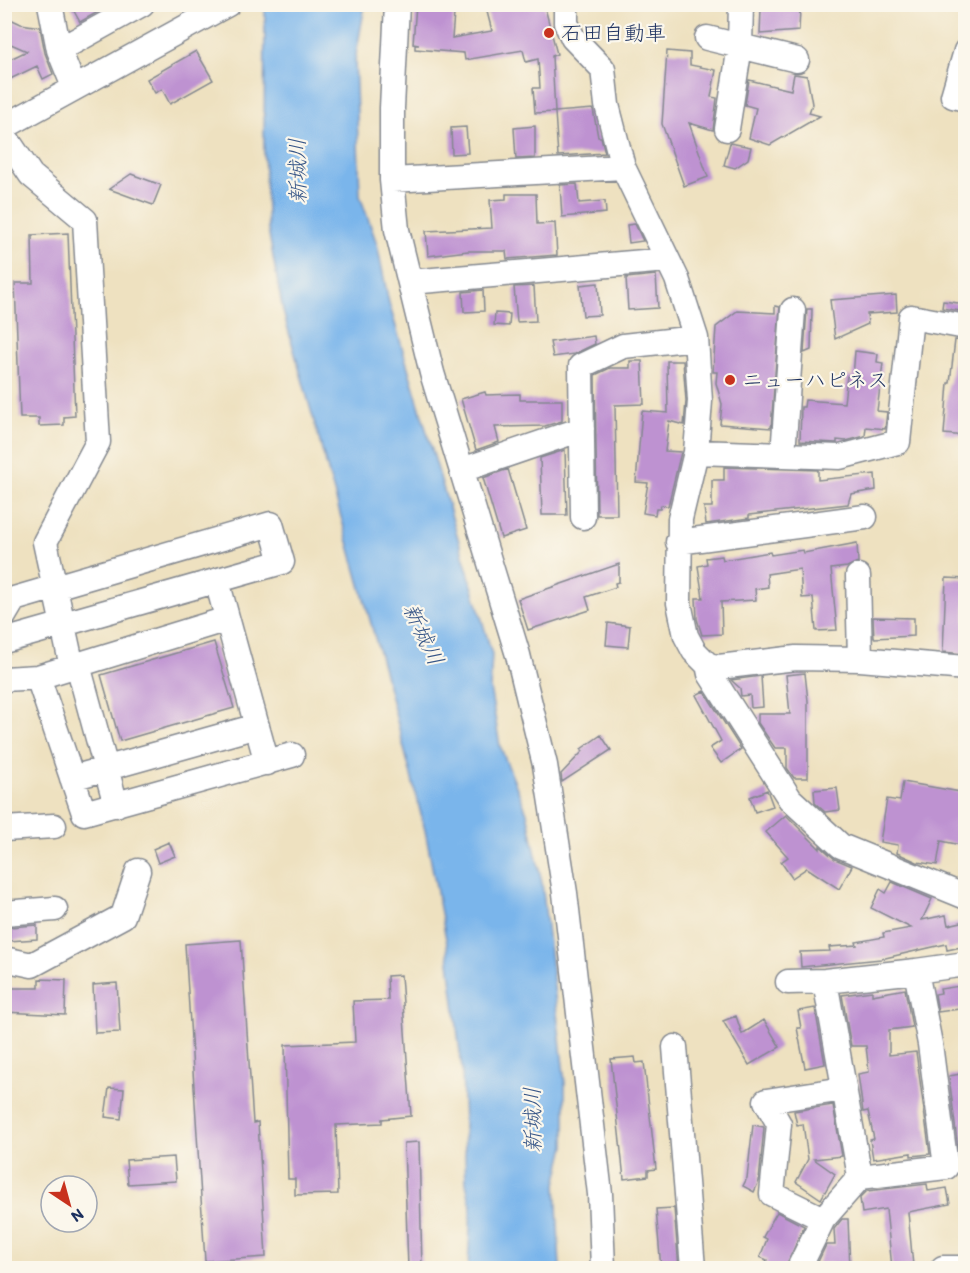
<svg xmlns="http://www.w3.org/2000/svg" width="970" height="1273" viewBox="0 0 970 1273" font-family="Itim,'Klee One',sans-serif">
<rect width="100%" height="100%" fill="#fbf7ec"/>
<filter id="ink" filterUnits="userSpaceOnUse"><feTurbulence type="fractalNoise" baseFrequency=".0167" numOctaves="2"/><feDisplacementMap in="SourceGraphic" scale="12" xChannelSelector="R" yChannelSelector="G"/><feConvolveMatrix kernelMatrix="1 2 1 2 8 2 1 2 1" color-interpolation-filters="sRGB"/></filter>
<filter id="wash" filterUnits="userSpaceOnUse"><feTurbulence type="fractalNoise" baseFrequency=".008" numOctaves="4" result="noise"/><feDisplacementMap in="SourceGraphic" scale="24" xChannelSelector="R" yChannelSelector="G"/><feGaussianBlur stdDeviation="1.35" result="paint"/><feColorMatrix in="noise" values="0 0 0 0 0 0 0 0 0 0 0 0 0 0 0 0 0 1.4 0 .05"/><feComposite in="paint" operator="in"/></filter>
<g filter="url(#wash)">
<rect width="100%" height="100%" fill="#eee1c0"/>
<path fill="#7ab5eb" stroke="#4a72a4" stroke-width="1.5" d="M265 5H365L355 60 360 196 377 244 389 303 492 654 490 688 500 746 527 813 542 883 565 1083V1146L556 1184 560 1268H468L471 1206 466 1183 462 1069 447 944 425 830 383 666 283 311 268 229 264 156Z"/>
<g id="blocks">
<path fill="#be92d1" d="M70 4H112L80 22Z
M416 4H436V12L454 14 452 38 492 31 485 4H544L557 54 552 56 555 112 593 109 598 137H601L605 153 558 156 555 112 535 113 533 88H540L538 59 526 62 523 50 465 60 464 53 415 49V45H419L413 44Z
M785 7 800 8 799 31 760 34 761 9 785 10Z
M4 16 21 24 40 27 45 53 53 74 43 79 37 66 4 82V62L27 51 4 41Z
M196 51 213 80 170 104 162 89 155 93 147 79Z
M667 51 690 53V65L716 70 711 97 717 98 713 130 689 123 708 177 684 186 662 124Z
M794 74 807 76 812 104 809 113 820 116 770 145 749 138 756 108 745 105 749 80 791 90Z
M535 126V158L516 159 514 128Z
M466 127 468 153 452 154 451 128Z
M730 143 751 147 748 159 735 168 724 165Z
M131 174 161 185 153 205 109 189Z
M577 184 579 203 605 201 606 213 562 217 560 185Z
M506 194H536L537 224 555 223 557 255 507 259 506 251H468L428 256 426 231 492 228 490 200 506 199Z
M635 224 643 241 629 243 627 225Z
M68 233 75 416 64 417V425L39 426V418H20L15 283H33L32 235Z
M656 275 658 308 628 310 626 278Z
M598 283 600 315 583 316 580 285Z
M534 286 536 321 517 322 514 287Z
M483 290 484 311 464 312 463 292Z
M896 295 897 312 867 314 868 324 835 339 830 300Z
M943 301 966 304V312L942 308Z
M775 306 780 307 771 428 720 424 722 404 716 383 717 372H713L716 327 737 311 775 313Z
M807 309H812L811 350 804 353Z
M495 313 510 314 509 326 494 325Z
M594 336 595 344 574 354 553 357 550 342Z
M955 340 966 341V436L944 434 948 383H950Z
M855 351 878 354 877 362 883 363 877 411 887 412 885 429 866 427 865 436 846 441 837 440V443L800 441 801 407H804L805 400 844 403 847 376 853 377Z
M630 361H642L644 404 615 405 617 515H597L595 375 610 368H630Z
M667 361H683L686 401 684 425 669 421 665 451 681 452 668 506 661 505 660 509H656L655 515 643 513 648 483 636 482 642 411 668 413Z
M485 392 486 395 520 394V400H562V421L545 426 495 427 499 442 476 450 461 399Z
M565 450 567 515H542L540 458Z
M724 467 818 470V480L875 474 876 490 851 494 848 504 749 515V518L706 524 704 507H712V480H724Z
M508 469 526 530 501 538 483 478Z
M857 543 858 562 847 567 831 569 837 630 816 631 813 597 802 598 800 569 767 574 768 587 755 589 756 600 721 602 722 634 702 635 697 619 696 598H703L698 566 707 564 706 558 722 556 723 560 770 552 771 555 803 550 804 553Z
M619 564V582L615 583 616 587 586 597 590 610 528 630 518 599Z
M946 578 966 579 964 654 943 652Z
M873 617 914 618V636L874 638Z
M608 623 630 626 628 647 606 645Z
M214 642 234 708 120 741 101 675Z
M805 673 808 701V778H794L787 768V748H775L758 723V714H790L786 675Z
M761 676 763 707 751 708 750 695 741 696 740 688 731 680Z
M704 691 741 749 721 763 710 748 721 741 696 695Z
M601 735 611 750 562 782 561 774 583 751 581 749Z
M903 782 966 793V846L941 841 937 865 917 862 897 853 898 845 880 842 887 799 900 801Z
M837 788 840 810 825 812 815 803 814 790Z
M767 790 773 806 755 812 750 797Z
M786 815 820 849V846L835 859 852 866 839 889 807 868 792 878 781 862 788 857 766 832Z
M169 842 175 856 158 863 153 849Z
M892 882 932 899 922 920 946 915 948 925 966 921V946L947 950 946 944 881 959 801 967 800 952 830 951 829 947 857 945 856 942 884 937 883 933 911 928 871 908 880 889 886 893Z
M37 925V939L9 941 10 927Z
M241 940 253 1123 258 1122 266 1257 205 1261 185 944Z
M401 975 411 1116 382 1119V1123L336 1125 338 1194 295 1195V1179H288L285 1045 355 1042 353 1001 388 1000 387 976Z
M39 979 66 980 65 1015 4 1012V988H39Z
M117 983 120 1032 95 1033 93 985Z
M966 985V1008L938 1012 935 994 941 993 940 989Z
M905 989 912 1027 889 1030V1055L916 1052 930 1154 911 1156V1153L873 1159 870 1140 874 1139 868 1111 863 1112 858 1074 869 1072 866 1046H851L842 995 872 991V995Z
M815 1008 825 1064 805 1068 797 1028H801L798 1011Z
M736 1016 742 1034 764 1020 780 1047 749 1065 723 1021Z
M635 1057 636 1063 644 1062 656 1169 648 1170V1176L624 1179 611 1059Z
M966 1073V1155L959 1156 949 1076Z
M109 1088 124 1089 121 1119 105 1117Z
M833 1105 842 1156 814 1159 835 1174 821 1199 796 1182 808 1159 803 1124 797 1125 794 1111Z
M753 1125 764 1127 759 1181 754 1192 743 1186 747 1178Z
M419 1142 422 1269H408L404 1143Z
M174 1157 176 1181 128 1184 126 1160Z
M927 1184 928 1191 947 1188 950 1204 908 1212 913 1266 892 1268 886 1209 862 1213 860 1198 867 1191Z
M674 1208 679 1269H661L656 1209Z
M777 1212 804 1226 785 1269H763L767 1260 760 1257 767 1239 763 1237Z
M842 1219H848L850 1269H836V1263L817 1264 826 1245H835L834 1229Z"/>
</g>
</g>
<g filter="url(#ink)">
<use href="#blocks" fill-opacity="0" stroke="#84888f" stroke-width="1.5"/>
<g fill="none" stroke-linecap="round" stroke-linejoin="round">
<g stroke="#84888f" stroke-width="27">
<path id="minor" d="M50 4 59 50 74 87
M397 4 392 108V180L397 230 432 373 518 655 545 765 565 893 600 1194 603 1268
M566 4V23L573 38 603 69 607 105 623 167 677 279 696 338 700 401 696 452 680 519 679 603 686 636 694 651 708 665 710 674 790 799 841 846 966 897
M707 38 797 60
M59 50 142 4
M966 51 953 96 966 99
M4 127 228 4
M727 129 740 46 741 4
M4 135 31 175 85 220 98 442 45 542 72 667
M392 180 623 167
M410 282 667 260
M696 452 840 457 898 442 911 317 966 327
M783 455 793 310
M462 470 582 429
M583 517 581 366 623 346 696 338
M678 542 865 517
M858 576 860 659
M217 581 267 763
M4 616 14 599 271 524 282 562 4 641
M78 665 116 805
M708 665 719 667 796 658 860 659 966 668
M38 677 84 813 292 755
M4 679 38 677 227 619
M72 778 257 726
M4 829 54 826
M4 913 55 909
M4 959 32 965 123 916 138 871
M825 981 860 1177
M788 982 825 981 916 971
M675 1047 693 1268
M823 1219 772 1194 779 1124 766 1101 844 1089
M799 1268 823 1219 860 1177 946 1167 930 1044 916 971 966 964
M943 1268H966"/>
</g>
<use href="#minor" stroke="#fff" stroke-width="24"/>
</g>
</g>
<g fill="#c8321e" stroke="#fbf7ec" stroke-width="2">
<circle cx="549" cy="33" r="6"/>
<circle cx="730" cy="380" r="6"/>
</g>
<g text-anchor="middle" stroke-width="4.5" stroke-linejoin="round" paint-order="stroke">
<g font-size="21" fill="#1b2f5e" stroke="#fbf7ec" text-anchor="start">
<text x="561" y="40">石田自動車</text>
<text x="742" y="387">ニューハピネス</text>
</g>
<g font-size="22" font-style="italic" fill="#385788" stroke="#fbf7ec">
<text transform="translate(297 171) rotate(-91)" y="8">新城川</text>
<text transform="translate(424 634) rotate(65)" y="8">新城川</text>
<text transform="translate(532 1120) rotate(-91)" y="8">新城川</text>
</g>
</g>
<rect width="970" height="1273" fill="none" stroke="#fbf7ec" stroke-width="24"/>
<g transform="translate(69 1204) rotate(144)"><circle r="28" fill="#fbf7ec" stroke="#a1a7b3" stroke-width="1.5"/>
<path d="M0-4.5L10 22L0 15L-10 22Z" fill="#c8321e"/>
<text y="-9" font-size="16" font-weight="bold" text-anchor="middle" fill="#1b2f5e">N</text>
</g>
</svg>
